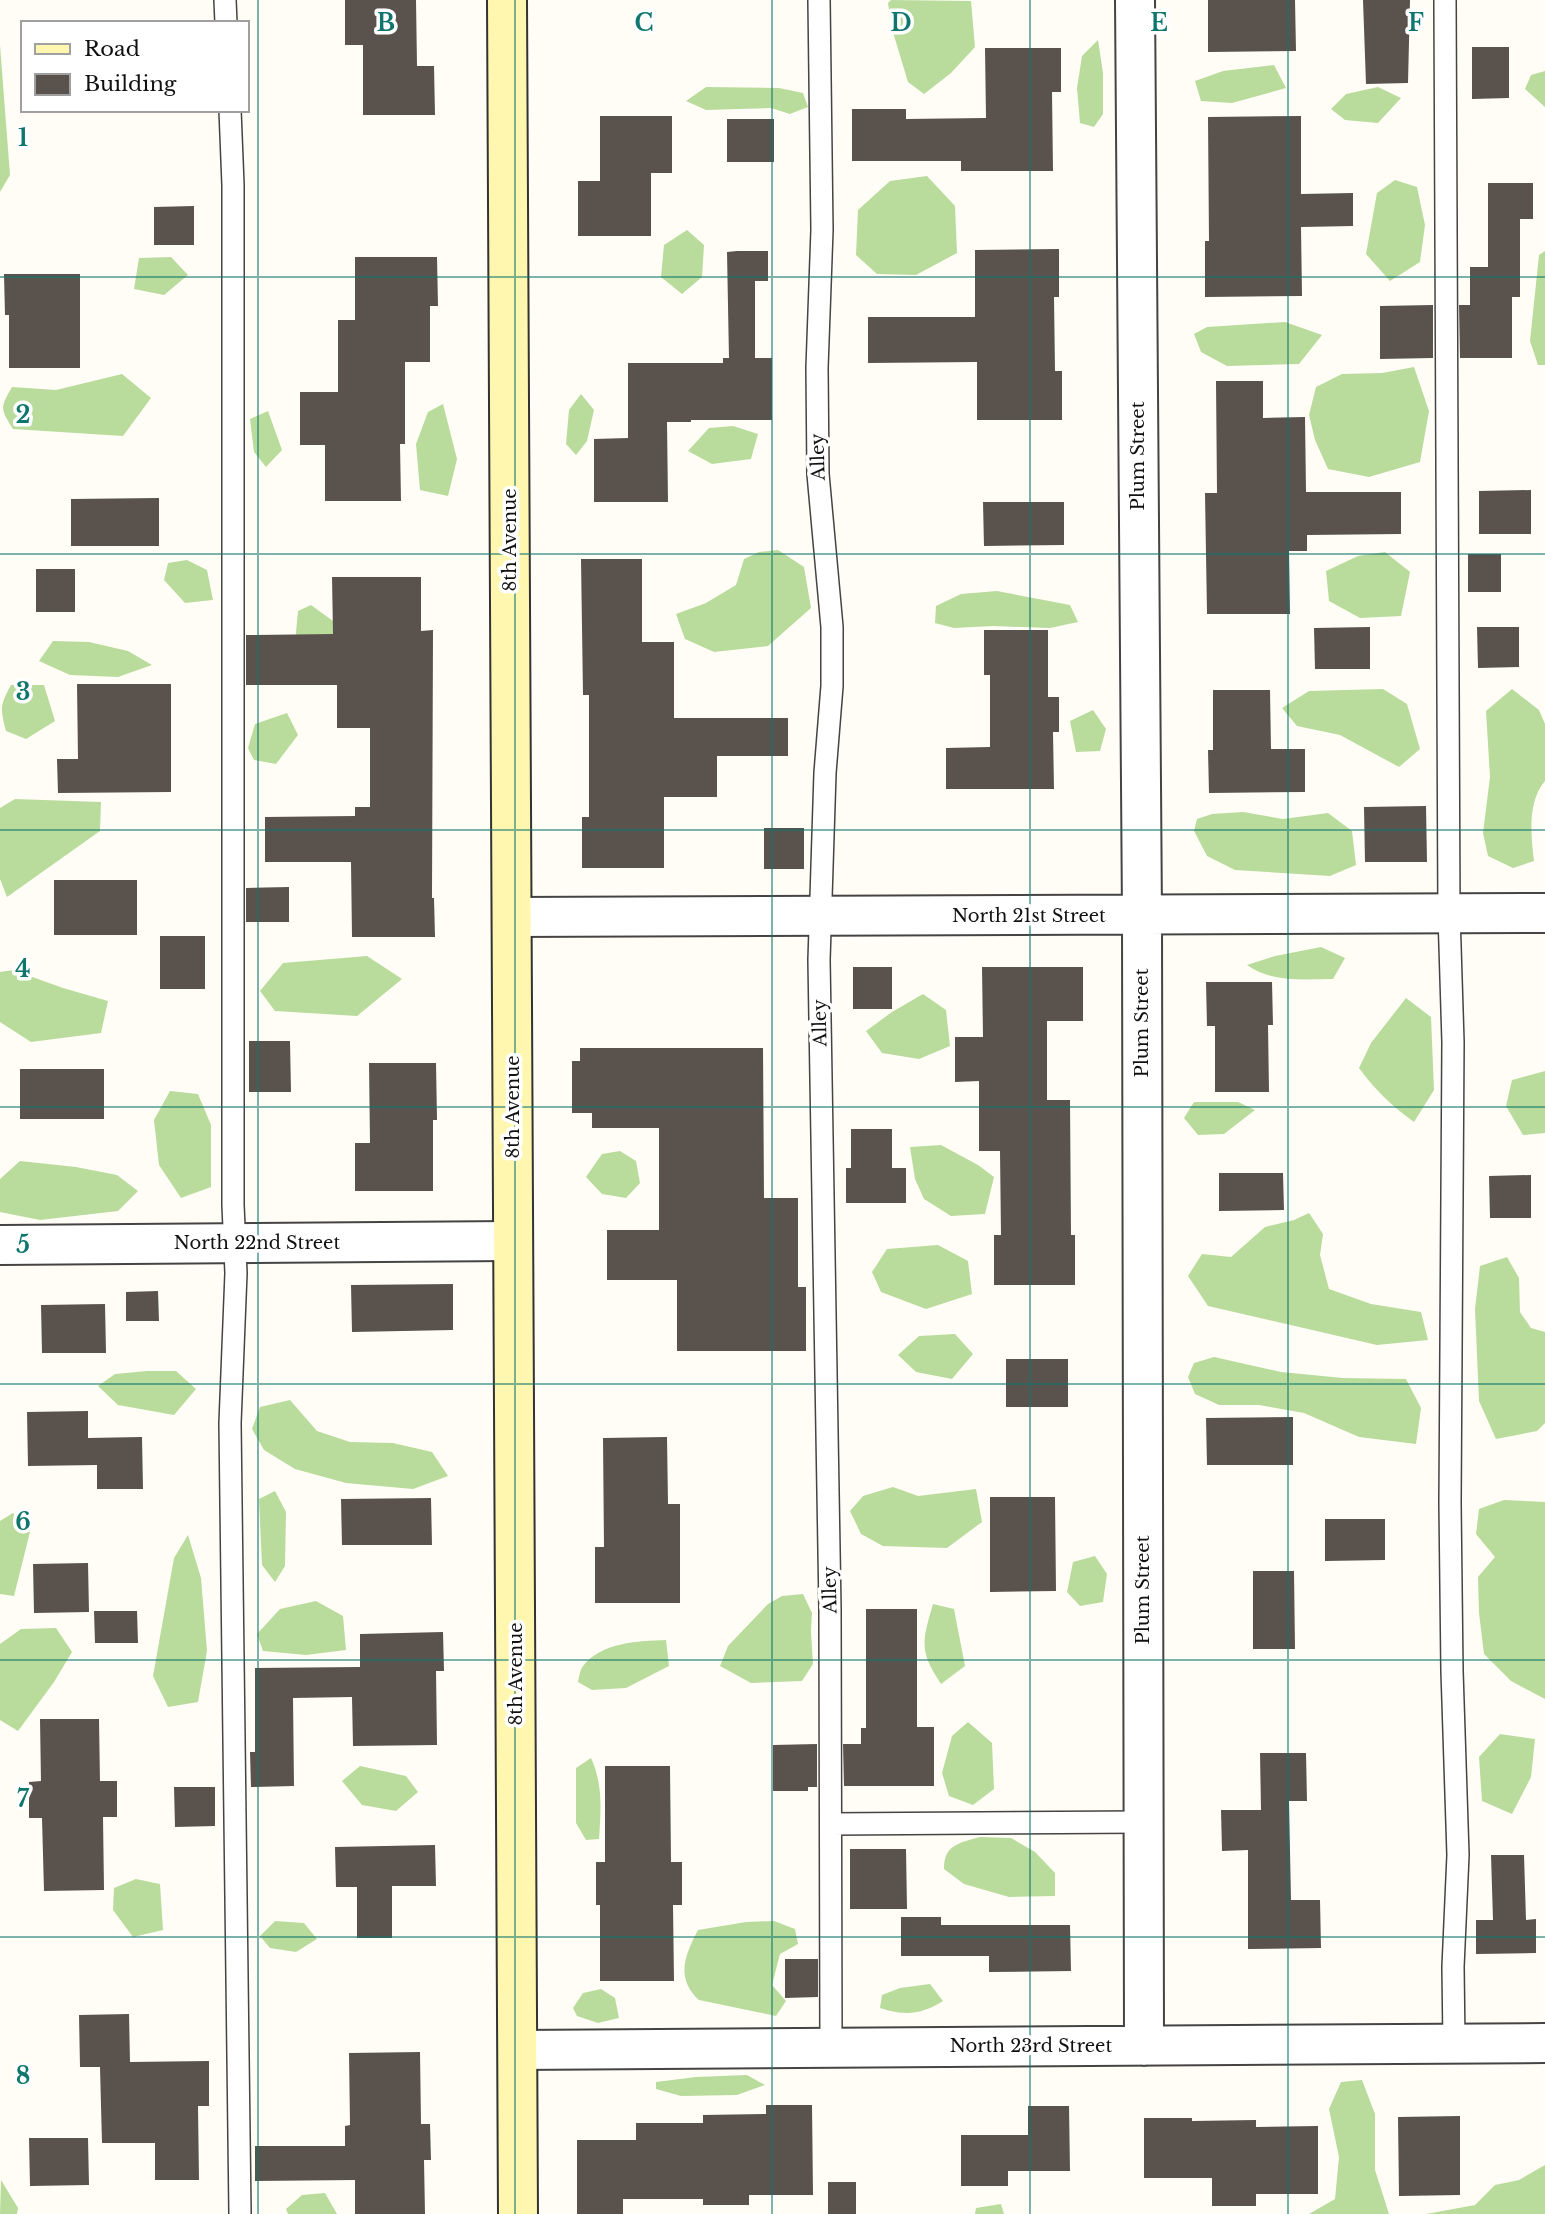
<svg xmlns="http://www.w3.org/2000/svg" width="1545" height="2214" viewBox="0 0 1545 2214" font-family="'Libre Baskerville',serif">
<rect width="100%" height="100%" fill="#fffdf5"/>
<path fill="#b9dc9c" d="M891 0 971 1 975 47 951 73 924 94 908 82 892 29 888 3Z
M1098 40 1103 73V114L1094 127 1080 123 1077 88 1082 56Z
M0 45 10 175 0 192Z
M1274 65 1286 88 1232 103 1201 101 1195 81 1223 71Z
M1545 71V107L1525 89 1531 75Z
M706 87 779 88 803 93 808 107 790 114 771 108 706 110 686 101Z
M1378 87 1401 98 1378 123 1345 120 1331 109 1346 94Z
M927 176 955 206 957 253 916 275 877 274 856 255 858 210 890 181Z
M1395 180 1417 187 1425 225 1420 262 1390 281 1366 254 1377 193Z
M687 230 704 245 702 277 682 294 661 277 664 245Z
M1545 251V365H1538L1530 341 1539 255Z
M171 257 188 275 164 295 134 289 139 258Z
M1285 322 1322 335 1299 364 1227 366 1201 352 1194 334 1207 327Z
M1414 367 1429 411 1420 462 1369 477 1328 469 1315 440 1309 415 1316 387 1342 374 1382 373Z
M122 374 151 398 123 436 13 429C0 408 0 408 12 387L56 390Z
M581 394 594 410 587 441 576 455 566 444 569 410Z
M443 404 457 459 448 496 420 490 416 444 428 412Z
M268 411 282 450 266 467 254 452 250 419Z
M733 426 758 434 751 459 712 464 688 451 709 428Z
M778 550 804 567 811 608 768 646 714 652 685 639 676 614 706 603 736 585 744 559 759 552Z
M1385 552 1410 572 1401 616 1360 618 1329 601 1326 571 1358 556Z
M187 560 207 570 213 600 185 603 164 580 168 563Z
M997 591 1070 605 1078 622 1050 628 993 626 954 628 935 623 936 606 961 594Z
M311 605 333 621 335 656 298 653 296 632 298 611Z
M53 641 89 642 128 651 152 665 118 677 70 675 39 661Z
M11 685H44L55 721 26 739 6 731C0 708 0 705 11 685Z
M1383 689 1407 704 1420 749 1399 767 1340 735 1297 726 1282 708 1309 691Z
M1512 689 1539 710 1545 724V781C1527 802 1531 836 1534 861L1513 868 1488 856 1483 833 1490 777 1486 711Z
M1093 710 1106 729 1100 751 1076 752 1070 721Z
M287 713 298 735 276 764 254 760 248 748 255 724Z
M15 799 101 802 100 831 7 897 0 879V808Z
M1243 812 1283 819 1328 813 1352 831 1356 865 1330 876 1235 870 1207 856 1194 831 1197 819 1212 814Z
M1321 947 1345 958 1333 979C1303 979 1272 983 1247 965L1275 956Z
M367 956 402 979 357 1016 275 1011 260 991 283 963Z
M13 970 63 988 108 1001 101 1033 31 1042 0 1022V972Z
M923 994 946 1010 950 1046 919 1059 882 1053 866 1031 892 1012Z
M1406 998 1431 1017 1434 1090 1414 1122C1392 1106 1375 1090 1359 1068L1371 1043Z
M1545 1071V1133L1523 1135 1506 1106 1512 1080Z
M170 1091 198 1094 211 1125V1187L181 1198 159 1165 154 1120Z
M1194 1102H1238L1255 1110 1224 1134 1198 1135 1184 1118Z
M941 1145 978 1165 994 1177 985 1214 951 1216 924 1199 915 1179 910 1147Z
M620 1151 636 1161 640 1183 626 1198 602 1194 586 1177 602 1154Z
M20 1161 76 1167 117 1175 138 1191 118 1211 40 1220 0 1212V1179Z
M1309 1213 1323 1234 1320 1255 1329 1289 1371 1304 1421 1312 1428 1340 1377 1345 1208 1306 1188 1276 1202 1254 1231 1257 1265 1227 1294 1220Z
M938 1245 968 1261 972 1294 926 1309 881 1292 872 1272 887 1249Z
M1507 1257 1519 1278 1520 1312 1531 1328 1545 1332V1423L1537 1431 1496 1439 1479 1401 1475 1309 1480 1266Z
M955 1334 973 1354 952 1379 916 1372 898 1355 919 1336Z
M1214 1357 1281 1372 1343 1378 1406 1379 1421 1408 1416 1444 1359 1437 1304 1413 1259 1405H1219L1195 1394 1188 1377 1194 1363Z
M147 1371H176L196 1389 174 1415 118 1405 98 1386 115 1374Z
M290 1400 317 1431 350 1442 393 1443 432 1452 448 1476 413 1489 346 1483 295 1469 264 1450 252 1429 260 1407Z
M893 1487 918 1496 976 1489 982 1522 947 1548 883 1546 861 1534 850 1511 863 1496Z
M275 1491 286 1512 285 1566 275 1582 262 1565 259 1499Z
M1504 1500 1545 1502V1699L1511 1681 1484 1654 1479 1613 1478 1577 1495 1557 1476 1534 1479 1509Z
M13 1513 30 1532 14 1596 0 1594V1521Z
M188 1535 201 1578 207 1651 198 1702 168 1707 153 1676 174 1558Z
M1095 1556 1107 1574 1103 1602 1080 1606 1067 1592 1073 1562Z
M803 1594 812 1613 811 1631 813 1664 802 1681 751 1683 720 1666 728 1646 768 1604 782 1596Z
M316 1601 343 1616 346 1650 306 1655 263 1651 257 1634 280 1609Z
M933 1604 954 1609 965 1666 941 1684C919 1651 922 1642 933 1604Z
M56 1628 72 1652 54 1682 18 1731 0 1720V1644L21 1629Z
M666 1640 669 1666 626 1688 592 1690 578 1682C579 1677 580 1670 583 1666 602 1642 638 1641 666 1640Z
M968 1722 992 1743 994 1789 973 1805 949 1796 942 1773 952 1736Z
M1500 1734 1535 1739 1531 1777 1512 1814 1482 1801 1479 1757Z
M591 1758C603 1784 601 1810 599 1839L586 1840 576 1823V1768Z
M360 1766 406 1776 418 1792 396 1811 362 1805 342 1781Z
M980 1837 1011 1838 1035 1852 1055 1873V1896L1009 1897 964 1884 944 1869C944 1844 960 1843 980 1837Z
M136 1879 160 1884 163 1930 133 1937 113 1910 114 1888Z
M275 1921 304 1923 317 1939 296 1952 270 1948 260 1936Z
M774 1921 795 1929 798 1944 780 1954 772 1985 786 2001 776 2016 699 2000C675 1978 685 1955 698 1930L746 1922Z
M930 1984 943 2001C920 2015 905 2016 880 2008L882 1995 900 1988Z
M601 1989 615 1998 619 2018 598 2023 577 2016 573 2008 583 1993Z
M747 2075 765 2085 737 2095 681 2096 656 2089V2082L696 2077Z
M1362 2080 1375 2114V2170L1389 2214H1309L1335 2199 1339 2157 1329 2109 1341 2082Z
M1545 2165V2214H1426L1475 2205 1495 2185 1519 2180Z
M1 2180 18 2208 17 2214H0Z
M325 2193 337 2214H288L286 2209 302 2195Z
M1001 2204 1004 2214H975L976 2208Z"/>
<path fill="#5a524d" d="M345 0H416L417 66H434L435 115H363V45H345Z
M1208 0H1295L1296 51 1208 52Z
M1363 0H1410L1408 83 1366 84Z
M1472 47H1509V98L1472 99Z
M985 48H1061V92H1052L1053 171H961V161H852V109H906V119L986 118Z
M600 116H672V173H651V236H578V181H600Z
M1301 116V194L1353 193V226L1301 227 1302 296 1205 297V241H1209L1208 117Z
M727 119H774V162H727Z
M1488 183H1533V219H1520V297H1512V358H1460L1459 305H1470V267H1488Z
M194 206V245H154V207Z
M1059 249V297H1054L1055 371H1062V420H977V362L868 363V317H975V250Z
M737 251H768V281H755V358H772V420H691V422H667L668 502H594V439L628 438V363H723V358H729L727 252Z
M355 257H437L438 306H430V362H405V444H400L401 501H325V445H300V392H338V320H355Z
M4 274H80V368H9V315H5Z
M1433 305V358L1380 359V306Z
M1216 381H1263V418L1305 417 1306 492H1401V534L1307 535V551H1289L1290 614H1207L1205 493H1217Z
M1531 490V534H1479V491Z
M159 498V546H71V499Z
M983 502H1064V545L984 546Z
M1468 554H1501V592H1468Z
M581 559H642V642H674V718H788V756H717V797H664V868H582V817H589V695H583Z
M36 569H75V612H36Z
M332 577H421V631L433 630 432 898H434L435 937H352L351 862H265V817L355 816V807H370V728H337V685H246V635L333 634Z
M1370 627V669H1315L1314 628Z
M1477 627H1519V667L1478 668Z
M984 630H1048V697H1059V732H1053L1054 789H946V748L990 747V675H984Z
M77 684H171V792L58 793 57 759H78Z
M1213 690H1270L1271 749H1305V792L1209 793 1208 750H1213Z
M1426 806 1427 862H1365L1364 807Z
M764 828H804V869H764Z
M54 880H137V935H54Z
M289 887V922H246V888Z
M160 936H205V989H160Z
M853 967H892V1009H853Z
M982 967H1083V1021H1047V1100H1070L1071 1235H1075V1285H994V1235H1001L1000 1151H979V1081L955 1082V1037H983Z
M1206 982H1272L1273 1025H1268L1269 1092H1215V1026H1207Z
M249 1041H290L291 1092H249Z
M580 1048H763L764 1198H798V1287H806V1351H677V1280H607V1230H659V1128H592V1113H572V1061H580Z
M369 1063H436L437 1120H433V1191H355V1143H370Z
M20 1069H104V1119H20Z
M851 1129H892V1168H906V1203H846V1168H851Z
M1219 1173H1283L1284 1210 1219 1211Z
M1531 1175V1218H1490L1489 1176Z
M453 1284V1330L352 1332 351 1285Z
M158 1291 159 1321H126V1292Z
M105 1304 106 1353H42L41 1305Z
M1006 1359H1068V1407H1006Z
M88 1411V1438L142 1437 143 1489H97V1465L28 1466 27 1412Z
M1293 1417V1465H1207L1206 1418Z
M667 1437 668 1504H680V1603H595V1547H604L603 1438Z
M990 1497H1055L1056 1591 990 1592Z
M431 1498 432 1545H342L341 1499Z
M1325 1519H1385V1560L1325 1561Z
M88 1563 89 1612 34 1613 33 1564Z
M1253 1571H1294L1295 1649H1253Z
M866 1609H917V1727H934V1786H844L843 1744H861V1728H866Z
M94 1611H137L138 1643H95Z
M443 1632 444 1671H436L437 1745 353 1746 352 1697 293 1698 294 1786 251 1787 250 1752H255V1668L360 1667V1634Z
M40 1719H99L100 1781H117V1817H103L104 1890 44 1891 42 1818H29V1782L41 1781Z
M817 1744V1787H808V1791H773V1745Z
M1260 1753H1306L1307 1801H1289L1291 1900H1320L1321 1948 1248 1949V1850L1222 1851 1221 1810H1261Z
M605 1766H670L671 1862H682V1905H673L674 1981H600V1905H596V1862H605Z
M174 1787H215V1826L175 1827Z
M435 1845 436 1886H392V1938H357V1887H336L335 1847Z
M850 1849H906L907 1909H850Z
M1491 1855H1524L1526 1920 1536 1919V1953L1476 1954V1920H1493Z
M901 1917H941V1925H1070L1071 1971 989 1972V1956H901Z
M785 1959H818V1997L785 1998Z
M129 2014 130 2062 209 2061V2106H198L199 2180H155V2143H102L100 2067H80L79 2015Z
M420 2052 421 2124H430L431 2160H424L425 2214H355V2180L255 2181V2146H345V2126L350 2125 349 2053Z
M766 2105H812L813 2195H749V2205H703V2199H623V2214H577V2140H636V2123H703V2115L766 2114Z
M1028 2106H1069L1070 2171H1008V2186H961V2135H1028Z
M1460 2116V2195L1399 2196 1398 2117Z
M1144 2118H1192V2121L1256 2120V2127L1318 2126V2194H1256V2206H1212V2178H1144Z
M29 2138H88L89 2185 30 2186Z
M828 2182H856V2214H828Z"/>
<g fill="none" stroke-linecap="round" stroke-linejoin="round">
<g stroke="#444" stroke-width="24">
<path id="lane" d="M225 0 226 23
M819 0 822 230 817 368 818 474 832 627V686L825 773 819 960 830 1609 831 2047
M1445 0 1449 914 1453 1042 1450 1503 1452 1671 1458 1855 1453 1967 1454 2043
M230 110 233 185V1205L236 1273 230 1423 240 2214
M831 1824 1143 1822"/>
</g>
<g stroke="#444" stroke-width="42">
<path id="street" d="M1135 0 1142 915 1144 2046
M512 917 1545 913
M0 1245 513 1241
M518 2050 1545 2043"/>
</g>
<g stroke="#333" stroke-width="42">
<path id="secondary" d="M507 0 518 2214"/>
</g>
<use href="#lane" stroke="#fff" stroke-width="21"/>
<use href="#street" stroke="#fff" stroke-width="38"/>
<use href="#secondary" stroke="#fff6b0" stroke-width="38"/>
</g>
<path fill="none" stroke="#0f766e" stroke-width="2" stroke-opacity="0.55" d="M258 0V2214M515 0V2214M772 0V2214M1030 0V2214M1288 0V2214M0 277H1545M0 554H1545M0 830H1545M0 1107H1545M0 1384H1545M0 1660H1545M0 1937H1545"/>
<g text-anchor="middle" stroke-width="7" stroke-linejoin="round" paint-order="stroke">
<g font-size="18" fill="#111" stroke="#fff">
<text transform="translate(1138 456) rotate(-90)" y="6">Plum Street</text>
<text transform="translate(818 457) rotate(-92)" y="6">Alley</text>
<text transform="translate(510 540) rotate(-90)" y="6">8th Avenue</text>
<text x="1029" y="922">North 21st Street</text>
<text transform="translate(820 1023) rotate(-91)" y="6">Alley</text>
<text transform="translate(1142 1023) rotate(-90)" y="6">Plum Street</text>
<text transform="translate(513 1107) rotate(-90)" y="6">8th Avenue</text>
<text x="257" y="1249">North 22nd Street</text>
<text transform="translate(830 1590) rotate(-91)" y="6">Alley</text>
<text transform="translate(1143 1590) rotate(-90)" y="6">Plum Street</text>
<text transform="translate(516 1674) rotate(-90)" y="6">8th Avenue</text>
<text x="1031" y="2052">North 23rd Street</text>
</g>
</g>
<g font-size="23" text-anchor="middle" font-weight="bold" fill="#0f766e" stroke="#fff" stroke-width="7" stroke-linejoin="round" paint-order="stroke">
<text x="386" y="31">B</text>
<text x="644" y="31">C</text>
<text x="901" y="31">D</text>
<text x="1159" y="31">E</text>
<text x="1416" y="31">F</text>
<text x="23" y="146">1</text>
<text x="23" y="423">2</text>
<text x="23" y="700">3</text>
<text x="23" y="977">4</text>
<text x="23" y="1253">5</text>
<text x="23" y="1530">6</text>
<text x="23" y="1807">7</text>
<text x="23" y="2084">8</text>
</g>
<rect x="21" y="21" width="228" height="91" fill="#ffffff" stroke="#a0a0a0" stroke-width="2"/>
<rect x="35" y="44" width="35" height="10" fill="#fff6b0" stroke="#a0a0a0" stroke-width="2"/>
<text x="84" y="56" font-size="21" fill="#111111">Road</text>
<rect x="35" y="74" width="35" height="21" fill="#5a524d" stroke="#a0a0a0" stroke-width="2"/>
<text x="84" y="91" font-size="21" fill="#111111">Building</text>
</svg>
